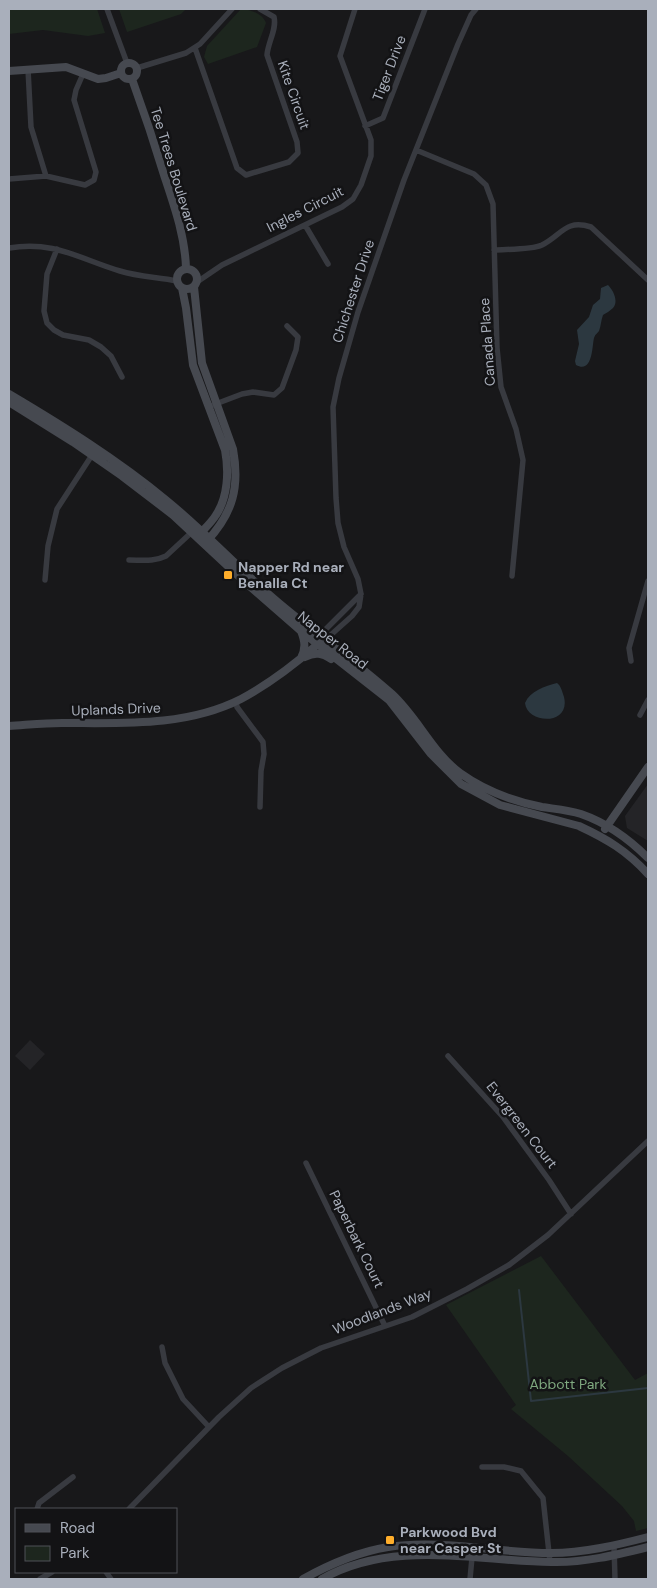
<svg xmlns="http://www.w3.org/2000/svg" width="657" height="1588" viewBox="0 0 657 1588" font-family="'DM Sans',sans-serif">
<rect width="100%" height="100%" fill="#18181a"/>
<path fill="#242427" d="M648 784V841L627 828 625 816Z
M30 1040 45 1054 30 1070 15 1056Z"/>
<path fill="#1d261e" d="M9 9H97L105 33 88 36 43 30 9 34Z
M119 9H186L181 14 127 32Z
M241 9C250 9 263 14 266 23L257 47 208 64 204 57 207 46Z
M541 1256 635 1380 648 1373V1528L636 1531 634 1521 622 1506 568 1456 511 1409 516 1405 446 1305Z"/>
<path fill="#2c3840" d="M608 285C613 290 619 301 613 308 610 311 606 313 603 315 601 320 601 326 599 331 596 335 596 333 594 338 592 346 593 374 576 365L575 361 579 344 577 330 589 317 593 305 600 299 601 288Z
M557 683C561 686 562 691 564 697 571 726 527 724 525 703 530 691 545 686 557 683Z"/>
<g fill="none" stroke-linecap="round" stroke-linejoin="round">
<path stroke="#2c3840" stroke-width="2" d="M519 1290 531 1401 648 1388"/>
<path stroke="#383a40" stroke-width="5.5" d="M107 9 127 63
M195 48 237 168 246 175 289 162 298 153 297 142 267 55C268 42 277 29 274 17L260 9
M137 68 186 53 200 44 232 9
M28 69 31 127 46 176
M365 126 383 118 425 9
M416 150 474 174 486 185 493 204 497 348 501 387 516 429 523 460 512 576
M9 179 46 176 85 185 94 180 96 172 74 100 76 90 83 74
M305 225 328 264
M9 248C53 240 80 259 120 271 139 277 158 277 177 281
M57 249 47 274 44 311 47 323 54 330 63 335 89 340 101 347 111 356 122 377
M494 250C507 249 531 250 542 245 562 235 565 219 591 227L648 280
M197 282 222 265 342 207 353 199 361 185 371 156V140L340 56 355 9
M213 405 242 394 253 392 274 395 282 388 296 350 298 337 287 326
M129 560C142 560 154 562 166 556L193 531
M45 580 48 546 57 509 94 452
M319 638 325 630 361 594
M324 641 352 616 359 607 361 594 358 579 344 547 338 523 336 498 333 407 339 378 358 312 404 180 458 44 471 15 476 9
M631 661 629 648 648 581
M236 701 237 707 263 742 264 754 261 771 260 807
M640 715 648 700
M448 1056 503 1117 549 1180 571 1214
M306 1163 385 1326
M162 1347 165 1363 183 1399 209 1427
M482 1467H504L521 1471 543 1498 550 1562
M37 1509 39 1503 73 1477
M129 1509 219 1417 251 1388 282 1368 321 1348 412 1317 467 1289 509 1265 548 1235 648 1141
M614 1546 615 1579
M106 1572 111 1579
M40 1579 52 1572
M470 1579 473 1547"/>
<path stroke="#464950" stroke-width="8" d="M121 71a8 8 0 1 1 16 0a8 8 0 1 1-16 0Z
M9 71 66 67 98 79 106 78 121 73
M132 79C144 112 155 145 165 178 175 208 185 237 186 268
M177 279a10 10 0 1 1 20 0a10 10 0 1 1-20 0Z
M194 287 202 363 233 449C240 487 233 513 207 541
M182 288 186 308 193 365 225 450C229 471 228 497 216 515 211 523 204 529 198 536
M9 394C63 426 116 459 166 500 203 530 236 566 273 598 311 631 354 660 392 694 418 718 432 752 460 773 485 791 512 801 542 807 555 809 568 810 581 814 607 823 629 839 648 858
M9 402 73 442 122 476 173 515 246 583 301 631 389 700 431 754 461 784 500 805 579 826C607 839 627 851 648 874
M301 631C305 641 306 648 301 658
M305 657C315 652 322 653 331 659
M9 726C26 725 44 723 62 723 122 723 186 727 241 699 269 684 295 664 318 644
M605 829 648 767
M303 1579C330 1564 357 1552 388 1547 442 1539 497 1553 551 1553 584 1553 617 1545 648 1537
M322 1579C392 1539 475 1561 551 1562 584 1563 616 1555 648 1547"/>
</g>
<g fill="#ffae2b" stroke="#131315" stroke-width="2">
<rect x="223" y="570" width="10" height="10" rx="2.5"/>
<rect x="385" y="1535" width="10" height="10" rx="2.5"/>
</g>
<g text-anchor="middle" stroke-width="5" stroke-linejoin="round" paint-order="stroke">
<g font-size="14" fill="#a9afbb" stroke="#131315">
<text transform="translate(389 68) rotate(-69)" y="5">Tiger Drive</text>
<text transform="translate(294 95) rotate(71)" y="5">Kite Circuit</text>
<text transform="translate(174 169) rotate(73)" y="5">Tee Trees Boulevard</text>
<text transform="translate(305 209) rotate(-27)" y="5">Ingles Circuit</text>
<text transform="translate(353 291) rotate(-72)" y="5">Chichester Drive</text>
<text transform="translate(487 342) rotate(-94)" y="5">Canada Place</text>
<text transform="translate(333 640) rotate(38)" y="5">Napper Road</text>
<text transform="translate(116 709) rotate(-2)" y="5">Uplands Drive</text>
<text transform="translate(522 1125) rotate(52)" y="5">Evergreen Court</text>
<text transform="translate(357 1239) rotate(64)" y="5">Paperbark Court</text>
<text transform="translate(382 1311) rotate(-21)" y="5">Woodlands Way</text>
</g>
<g font-size="14" font-weight="bold" fill="#a9afbb" stroke="#131315" text-anchor="start">
<text x="238" y="572">Napper Rd near<tspan x="238" dy="16">Benalla Ct</tspan></text>
<text x="400" y="1537">Parkwood Bvd<tspan x="400" dy="16">near Casper St</tspan></text>
</g>
<g font-size="14" fill="#7fa87f" stroke="#131315">
<text x="568" y="1389">Abbott Park</text>
</g>
</g>
<rect width="657" height="1588" fill="none" stroke="#a9afbb" stroke-width="20"/>
<rect x="15" y="1508" width="162" height="65" fill="#131315" stroke="#4f5157"/>
<rect x="25" y="1524" width="25" height="8" fill="#464950" stroke="#4f5157"/>
<text x="60" y="1533" font-size="15" fill="#a9afbb">Road</text>
<rect x="25" y="1546" width="25" height="15" fill="#1d261e" stroke="#4f5157"/>
<text x="60" y="1558" font-size="15" fill="#a9afbb">Park</text>
</svg>
